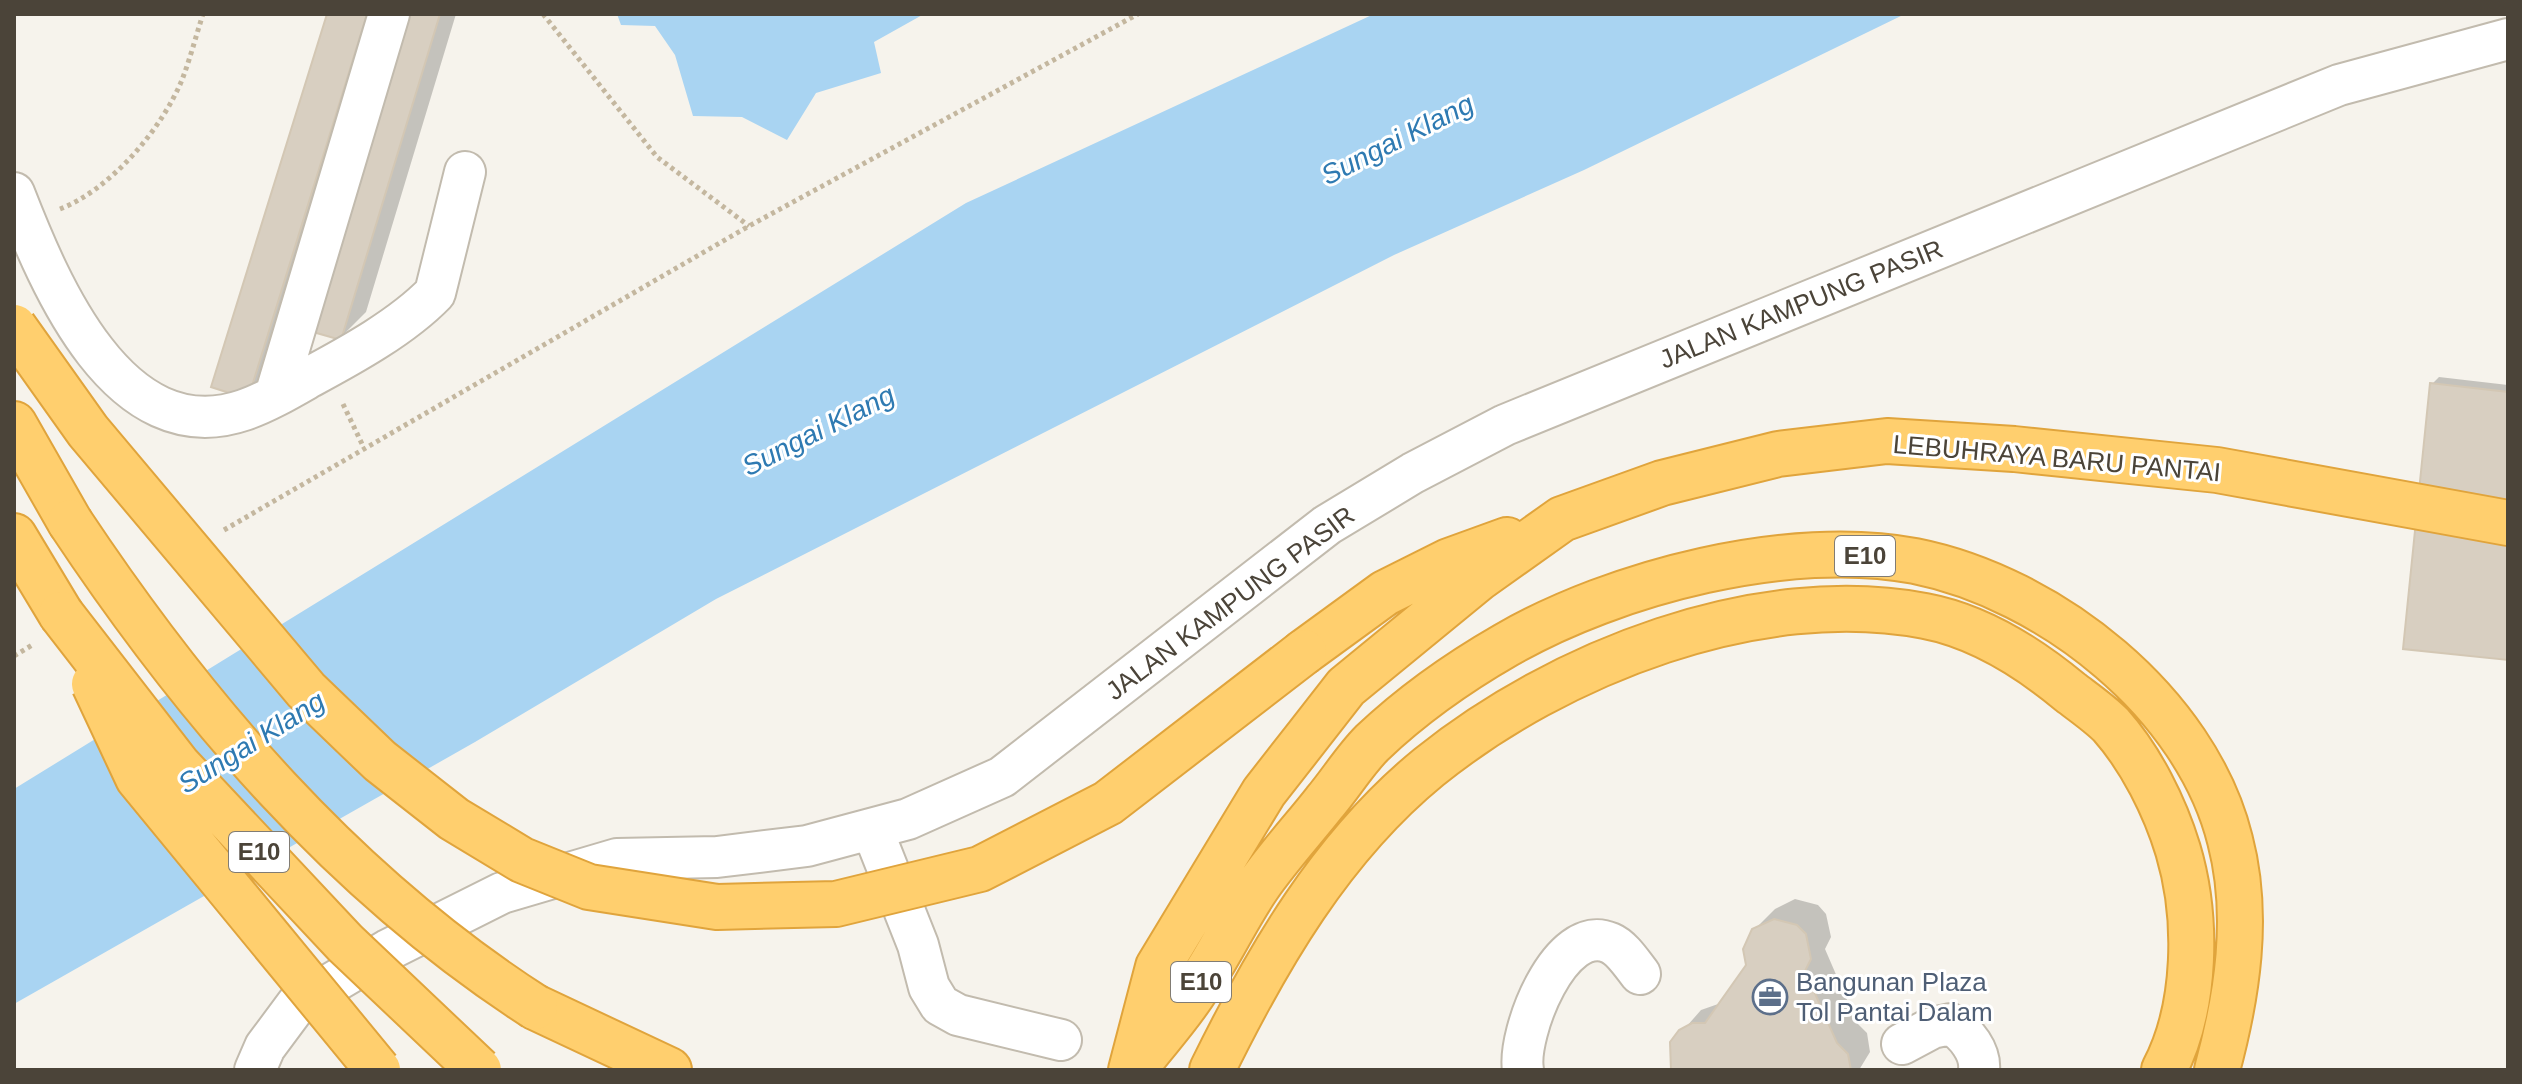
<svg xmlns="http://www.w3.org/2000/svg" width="2522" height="1084" viewBox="0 0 2522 1084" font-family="Helvetica,sans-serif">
<rect width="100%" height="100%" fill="#f6f3ec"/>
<path fill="#a9d4f2" d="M617 14H924L874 42 881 73 816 93 787 140 742 117 693 116 675 55 655 26 621 25Z
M1374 14H1905L1584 170 1394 255 716 599 475 742 14 1004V789L966 203Z"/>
<path fill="#0003" d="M329 14H384L273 371 247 397Z
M404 14H456L366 312 340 338Z
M2439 377 2508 385V658L2432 384Z
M1795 899 1818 905 1826 914 1831 937 1825 949 1857 1023 1867 1033 1870 1052 1859 1070H1673L1672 1043 1701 1010 1721 1003 1748 966 1754 930 1775 909Z"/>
<path fill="#d8cfc1" stroke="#d3c7b4" stroke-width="2" d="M327 14H367L248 399 211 387Z
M401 14H440L341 340 306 330Z
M2430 383 2508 392V660L2403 649Z
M1774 919 1797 925 1806 934 1811 959 1805 971 1837 1043 1848 1054 1851 1070H1671L1670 1042 1679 1030 1692 1023H1705L1746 965 1743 949 1752 929Z"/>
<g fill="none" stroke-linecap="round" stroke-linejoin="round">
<g stroke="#c2bbae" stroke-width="44">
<path id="minor" d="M14 193C49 283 119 453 244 410 267 402 289 389 310 377 351 355 402 327 435 293L465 172
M275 396 389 14
M872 829 918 945 929 987 940 1005 958 1015 1061 1040
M1902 1044 1932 1028 1951 1024C1966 1033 1981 1052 1979 1070
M255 1070 265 1047 297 1004 388 950 502 893 617 859 717 857 807 846 908 819 1002 777 1327 525 1413 473 1505 425 2339 85 2508 39
M1523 1070C1517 1034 1560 921 1610 943 1622 948 1632 964 1640 974"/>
</g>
<g stroke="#e0a43c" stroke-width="48">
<path id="highway" d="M14 424 70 522
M14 536 61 614
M1304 652 1385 593 1449 561 1507 540
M535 1007 669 1070
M1142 1059C1161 1035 1182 1012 1198 986 1220 954 1236 918 1258 886 1278 857 1303 830 1325 802 1341 783 1355 760 1372 743 1412 705 1459 672 1506 645 1615 582 1790 537 1915 561 2050 588 2196 703 2230 840 2250 916 2237 996 2217 1070
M1131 1070 1158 967 1264 792 1307 737 1346 687 1479 578 1562 519 1662 483 1778 454 1887 441 2014 449 2217 470 2508 523
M1212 1070C1267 958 1331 847 1429 767 1558 663 1758 584 1925 616 1978 626 2029 658 2070 692 2083 702 2099 713 2111 725 2141 759 2165 807 2178 850 2198 917 2197 1007 2164 1070"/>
</g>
<path stroke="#c4b79f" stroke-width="5" stroke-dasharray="4 4" stroke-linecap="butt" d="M543 14 657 157 749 226
M60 209C111 189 161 130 182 80 190 59 196 36 203 14
M343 404 363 446
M224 530 749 226 1138 14
M14 656 34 644"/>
<use href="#minor" stroke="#fff" stroke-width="40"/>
<use href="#highway" stroke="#ffcf6e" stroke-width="44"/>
<g stroke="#e0a43c" stroke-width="48" stroke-linecap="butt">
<path id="highway-bridge" d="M14 327 88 431 306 690 380 761 454 819 522 860 589 887 717 907 836 904 980 869 1108 803 1304 652
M70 522C195 710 344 884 535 1007
M61 614 178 765 345 943 479 1070
M94 684 138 778 378 1070"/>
</g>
<use href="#highway-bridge" stroke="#ffcf6e" stroke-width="44"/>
</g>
<defs>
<g id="office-ring" transform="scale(1.8)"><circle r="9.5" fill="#fff" stroke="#5c6f8a" stroke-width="1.5"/><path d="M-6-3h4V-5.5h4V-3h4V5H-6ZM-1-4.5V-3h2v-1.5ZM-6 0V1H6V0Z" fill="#5c6f8a"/></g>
</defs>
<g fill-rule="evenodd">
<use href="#office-ring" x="1770" y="997"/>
</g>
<g text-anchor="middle" stroke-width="6" stroke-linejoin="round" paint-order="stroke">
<g fill="#fff" stroke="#817c74" stroke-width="2">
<rect x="1835" y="536" width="60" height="40" rx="6"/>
<rect x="229" y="832" width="60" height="40" rx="6"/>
<rect x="1171" y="962" width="60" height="40" rx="6"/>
</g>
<g font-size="24" font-weight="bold" fill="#4b4439">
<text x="1865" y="564">E10</text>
<text x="259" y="860">E10</text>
<text x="1201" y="990">E10</text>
</g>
<g font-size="26" fill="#4b4439" stroke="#fff">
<text transform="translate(1801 304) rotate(-22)" y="9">JALAN KAMPUNG PASIR</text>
<text transform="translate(2057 458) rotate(5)" y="9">LEBUHRAYA BARU PANTAI</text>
<text transform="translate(1230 603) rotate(-37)" y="9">JALAN KAMPUNG PASIR</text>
</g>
<g font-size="26" fill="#4e5e75" stroke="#fff" text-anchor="start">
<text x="1796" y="991">Bangunan Plaza<tspan x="1796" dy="30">Tol Pantai Dalam</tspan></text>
</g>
<g font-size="28" font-style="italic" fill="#2e7ab2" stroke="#fff">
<text transform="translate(1397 139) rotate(-27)" y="10">Sungai Klang</text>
<text transform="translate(818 430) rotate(-27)" y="10">Sungai Klang</text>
<text transform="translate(251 742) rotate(-32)" y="10">Sungai Klang</text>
</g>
</g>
<rect width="2522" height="1084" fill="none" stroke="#4b4439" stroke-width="32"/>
</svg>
